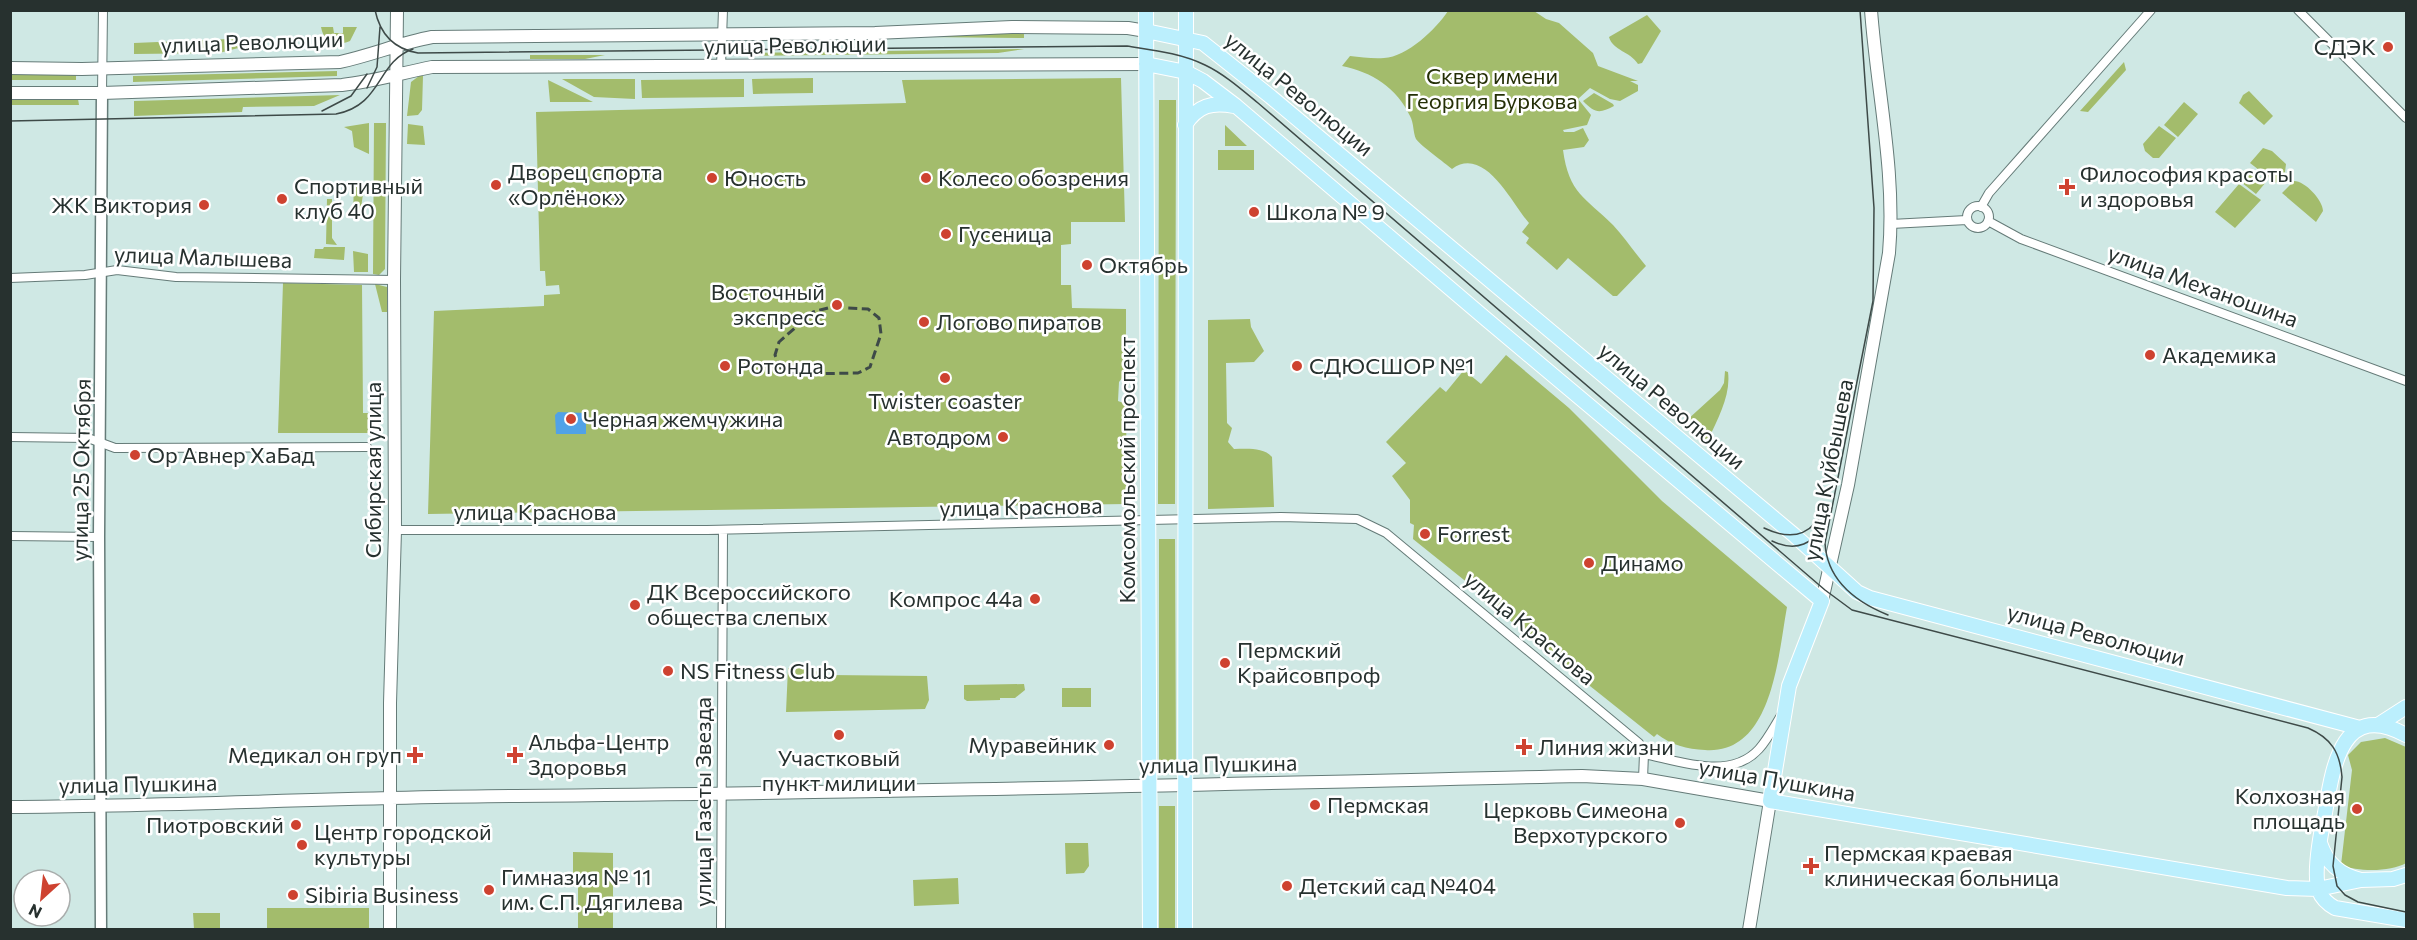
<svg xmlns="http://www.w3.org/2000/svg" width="2417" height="940" viewBox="0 0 2417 940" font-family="Commissioner,sans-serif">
<rect width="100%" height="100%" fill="#cfe8e4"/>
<path fill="#a3bc6c" d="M1448 11H1534L1546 19 1559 23 1593 53 1598 66 1638 81H1630L1638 85V91L1620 101 1610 99 1590 88 1578 99 1591 115 1587 125 1563 130 1564 132H1574L1583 128 1589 140 1584 147 1563 150C1569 194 1585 197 1613 225 1625 238 1635 253 1646 266L1617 296H1613L1568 258 1557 270 1526 243 1529 238 1522 232 1529 223C1512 204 1485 145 1452 169 1445 163 1420 145 1416 139 1413 133 1414 123 1410 116 1397 88 1372 72 1342 66L1350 56C1361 57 1373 59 1384 58 1407 57 1436 29 1448 11Z
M1647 15 1661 31 1642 63 1638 64C1630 51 1613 51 1609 37Z
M321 27H333L334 33H343V27H357L350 41C335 47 324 43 321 27Z
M970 33H1024V38L924 37Z
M254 38 250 45 219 53 134 54V43Z
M1024 49 998 53 748 56V53Z
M530 55H605L585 59H530Z
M2124 62 2126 70 2088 112 2080 111Z
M337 71V76L133 82V76Z
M11 74H76V80H11Z
M419 76H423L422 110 418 115 407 116 411 82Z
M813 78V93L753 94 752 79Z
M1121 78 1125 222H1071V244L1061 245V285H1071L1072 308 1126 309V373L1119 382 1118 401 1126 404 1127 504 428 514 434 311 544 306V295L560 294 559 285 546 286 545 271H540L536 112 906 103 902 80Z
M562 79H635V99L594 97Z
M744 79V97L642 98 641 80Z
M548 80 593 102H550Z
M2249 91 2273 116 2264 125 2239 103 2243 95Z
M1594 93 1613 104 1614 106C1599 114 1595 113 1583 101Z
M340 95 314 106 243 107 242 112 134 116V101Z
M11 99H78L79 105H11Z
M1159 100H1176L1175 504H1158Z
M2184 102 2198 114 2178 137 2164 125Z
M369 123V154L354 147 352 131 344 127Z
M374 123H386L385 269 379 275 373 274Z
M408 124 423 126 425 145 407 144Z
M1225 125 1247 146H1225Z
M2159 126 2176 138 2159 158H2153L2145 151 2143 144Z
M2263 148 2272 151 2286 164 2285 172 2276 183 2250 163Z
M1218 150H1254V170H1218Z
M2251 170 2266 182 2256 194 2241 182Z
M2294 181C2305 181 2323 200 2323 211L2316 222 2282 193Z
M354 184 364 187 360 215 353 214Z
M2239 184 2261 200 2235 228 2215 212Z
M327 199H332V238L337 245 326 244Z
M324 247H345L344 260 314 258 315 249H323Z
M353 251 368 254V272H354Z
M283 283 362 285 363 413H370V433H278Z
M375 284 387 287V312H382Z
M1250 319 1251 327 1264 351 1254 362 1226 363 1227 423 1232 428 1228 442 1234 449C1247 449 1263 447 1272 457L1274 507 1208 509V320Z
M1506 355 1569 408 1662 501 1787 607C1778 655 1773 755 1705 750 1687 749 1671 745 1657 734L1654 737 1531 639 1532 637 1484 601 1485 599 1473 590 1474 588 1413 539 1414 525 1410 523V500L1392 476 1406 463 1386 442 1440 387 1446 392 1464 370 1481 384Z
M1725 371 1728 372C1731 395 1718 418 1709 438L1704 439 1686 421 1720 390 1724 383Z
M1159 539H1175L1176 768H1159Z
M799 666 829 675 927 676 929 700 925 709 786 712 788 668H799Z
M1024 684 1025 690 1015 698H1000V700L967 701 964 699V685Z
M1062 688H1091V707H1062Z
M2385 738 2406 747V863C2391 872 2358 872 2341 865L2352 770 2348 755 2361 742Z
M1159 806H1175V929H1159Z
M1065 843H1088L1089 866 1084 873 1066 874Z
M573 852 613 853V929H578V879L573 878Z
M958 878 959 904 914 906 913 880Z
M267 908H369V929H267Z
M193 913H220V929H194Z"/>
<path fill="#51a2e7" d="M558 412 586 413V434H556L555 415Z"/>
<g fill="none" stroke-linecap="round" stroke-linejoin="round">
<g stroke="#657b78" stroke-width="10">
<path id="minor" d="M2298 10 2406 118
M721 66 723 10
M102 93 103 10
M1967 217a11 11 0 1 1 22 0a11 11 0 1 1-22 0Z
M1981 207 1989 193 2151 10
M1988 221 2021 239 2406 381
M1891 224 1967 220
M10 278 85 275 117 270 176 277 394 280
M10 437 88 438 115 448 367 447
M395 530H707L1281 517 1357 519 1386 533 1639 743 1644 754 1643 779
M10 536 99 537
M1644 754C1679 761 1730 781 1759 749 1768 739 1775 725 1782 714
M721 930 723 530"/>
</g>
<g stroke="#657b78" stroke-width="13">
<path id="tertiary" d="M101 930 99 537 102 93"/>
</g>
<g stroke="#657b78" stroke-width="14">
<path id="secondary" d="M10 68 82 69 340 62C372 55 400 43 432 37L875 33 1012 27 1128 28 1146 31
M10 93H102L342 85C372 82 401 73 432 67L1146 64
M1822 601 1848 485 1889 253C1896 172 1877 91 1871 10
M10 807C179 806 347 797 516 796 871 793 1227 784 1582 776L1643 779 1770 801 1749 930
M390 930V703L395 530 394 280 397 10"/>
</g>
<g stroke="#fff" stroke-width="16">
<path id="primary" d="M1146 10 1150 930
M1146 31 1203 43 1271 97 1794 535 1857 592 1870 598 2360 728
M1146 64 1186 72 1203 81 1236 106 1486 319 1822 601 1789 686 1770 801 2287 888 2318 889 2361 880 2393 879 2406 875
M1185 125C1198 105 1212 102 1234 106
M2378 725 2406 707
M2406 735C2342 700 2333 766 2325 813 2321 832 2313 874 2319 891 2322 899 2328 904 2335 908L2406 920
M2320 843C2327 864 2340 875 2361 880
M1185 930 1186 10"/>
</g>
<use href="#minor" stroke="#fff" stroke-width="8"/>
<use href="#tertiary" stroke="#fff" stroke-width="10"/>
<use href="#secondary" stroke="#fff" stroke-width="12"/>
<use href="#primary" stroke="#bbeffd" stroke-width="14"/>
<path stroke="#3e4a48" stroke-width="1.5" d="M375 10C380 34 394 49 418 53L1127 46C1152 50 1181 53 1205 65 1224 74 1241 89 1258 103L1825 590 1852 610 2308 728C2331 738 2340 752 2342 777L2333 866 2337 886 2345 895 2358 902 2406 912
M1860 10 1874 208 1873 301 1825 543C1827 580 1856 602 1888 615
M367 88 377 67 380 27
M322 111 351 96 367 74
M10 121 336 114C383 105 376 62 413 49
M1764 528C1796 543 1814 533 1828 503
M1772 541C1797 553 1813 543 1828 523"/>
<path stroke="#3e4a48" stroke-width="3" stroke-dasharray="9 4.5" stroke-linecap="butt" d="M828 308 813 312 779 342 775 355 780 367 785 371 798 374 858 373 870 367 881 334 879 318 868 309 847 308"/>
</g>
<g fill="#ce4230" stroke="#fff" stroke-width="2">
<circle cx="2388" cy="47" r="6"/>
<circle cx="712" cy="178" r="6"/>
<circle cx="926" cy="178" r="6"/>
<circle cx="496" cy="185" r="6"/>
<path d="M2064 178h6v6h6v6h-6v6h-6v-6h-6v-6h6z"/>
<circle cx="282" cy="199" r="6"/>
<circle cx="204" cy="205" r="6"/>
<circle cx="1254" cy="212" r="6"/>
<circle cx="946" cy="234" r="6"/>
<circle cx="1087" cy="265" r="6"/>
<circle cx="837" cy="305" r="6"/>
<circle cx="924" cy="322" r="6"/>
<circle cx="2150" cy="355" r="6"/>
<circle cx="725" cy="366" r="6"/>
<circle cx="1297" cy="366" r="6"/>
<circle cx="945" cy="378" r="6"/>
<circle cx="571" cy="419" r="6"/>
<circle cx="1003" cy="437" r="6"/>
<circle cx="135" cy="455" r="6"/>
<circle cx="1425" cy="534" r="6"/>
<circle cx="1589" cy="563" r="6"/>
<circle cx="1035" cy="599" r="6"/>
<circle cx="635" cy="605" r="6"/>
<circle cx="1225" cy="663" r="6"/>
<circle cx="668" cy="671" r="6"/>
<circle cx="839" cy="735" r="6"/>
<circle cx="1109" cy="745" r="6"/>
<path d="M1521 738h6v6h6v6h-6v6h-6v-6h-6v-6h6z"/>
<path d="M412 746h6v6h6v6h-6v6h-6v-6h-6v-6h6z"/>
<path d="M512 746h6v6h6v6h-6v6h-6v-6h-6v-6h6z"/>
<circle cx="1315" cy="805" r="6"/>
<circle cx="2357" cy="809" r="6"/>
<circle cx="1680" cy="823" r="6"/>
<circle cx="296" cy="825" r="6"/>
<circle cx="302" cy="845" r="6"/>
<path d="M1808 857h6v6h6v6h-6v6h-6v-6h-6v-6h6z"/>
<circle cx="1287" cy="886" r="6"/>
<circle cx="489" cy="890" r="6"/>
<circle cx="293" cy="895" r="6"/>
</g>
<g text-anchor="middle" stroke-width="5" stroke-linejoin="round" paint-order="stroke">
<g font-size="22" fill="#27312f" stroke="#fff">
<text transform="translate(252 42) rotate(-2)" y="8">улица Революции</text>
<text transform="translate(795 45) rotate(-1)" y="8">улица Революции</text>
<text transform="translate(1299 94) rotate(39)" y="8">улица Революции</text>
<text transform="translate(203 257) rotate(2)" y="8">улица Малышева</text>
<text transform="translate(2203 286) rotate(20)" y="8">улица Механошина</text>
<text transform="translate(1672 406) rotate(40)" y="8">улица Революции</text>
<text transform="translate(81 470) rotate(-89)" y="8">улица 25 Октября</text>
<text transform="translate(373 470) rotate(-90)" y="8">Сибирская улица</text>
<text transform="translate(1127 470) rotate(-90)" y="8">Комсомольский проспект</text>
<text transform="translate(1828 470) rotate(-79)" y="8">улица Куйбышева</text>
<text transform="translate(1021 507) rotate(-1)" y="8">улица Краснова</text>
<text x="535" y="520">улица Краснова</text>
<text transform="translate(1530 628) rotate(40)" y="8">улица Краснова</text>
<text transform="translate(2096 635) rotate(15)" y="8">улица Революции</text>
<text transform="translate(1218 764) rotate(-1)" y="8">улица Пушкина</text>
<text transform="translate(1777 780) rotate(10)" y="8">улица Пушкина</text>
<text transform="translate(138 784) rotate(-1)" y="8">улица Пушкина</text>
<text transform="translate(703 802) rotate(-90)" y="8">улица Газеты Звезда</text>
</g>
<g font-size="22" fill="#27312f" stroke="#fff" text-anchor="start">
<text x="2376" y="55" text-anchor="end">СДЭК</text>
<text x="508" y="180">Дворец спорта<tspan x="508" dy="25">«Орлёнок»</tspan></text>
<text x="2080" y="182">Философия красоты<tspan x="2080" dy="25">и здоровья</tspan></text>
<text x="724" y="186">Юность</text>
<text x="938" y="186">Колесо обозрения</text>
<text x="294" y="194">Спортивный<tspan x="294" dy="25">клуб 40</tspan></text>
<text x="192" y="213" text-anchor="end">ЖК Виктория</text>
<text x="1266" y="220">Школа № 9</text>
<text x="958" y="242">Гусеница</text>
<text x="1099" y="273">Октябрь</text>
<text x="825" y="300" text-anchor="end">Восточный<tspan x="825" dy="25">экспресс</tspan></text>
<text x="936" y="330">Логово пиратов</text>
<text x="2162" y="363">Академика</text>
<text x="737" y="374">Ротонда</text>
<text x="1309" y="374">СДЮСШОР №1</text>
<text x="945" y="409" text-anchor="middle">Twister coaster</text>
<text x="583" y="427">Черная жемчужина</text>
<text x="991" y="445" text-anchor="end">Автодром</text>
<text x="147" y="463">Ор Авнер ХаБад</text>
<text x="1437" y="542">Forrest</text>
<text x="1601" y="571">Динамо</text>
<text x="647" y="600">ДК Всероссийского<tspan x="647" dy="25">общества слепых</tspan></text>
<text x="1023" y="607" text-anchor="end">Компрос 44а</text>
<text x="1237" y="658">Пермский<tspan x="1237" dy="25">Крайсовпроф</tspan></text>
<text x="680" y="679">NS Fitness Club</text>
<text x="528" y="750">Альфа-Центр<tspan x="528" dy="25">Здоровья</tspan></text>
<text x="1097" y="753" text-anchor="end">Муравейник</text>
<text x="1538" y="755">Линия жизни</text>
<text x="402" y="763" text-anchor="end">Медикал он груп</text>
<text x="839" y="766" text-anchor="middle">Участковый<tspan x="839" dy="25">пункт милиции</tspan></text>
<text x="2345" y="804" text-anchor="end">Колхозная<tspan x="2345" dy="25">площадь</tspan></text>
<text x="1327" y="813">Пермская</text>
<text x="1668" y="818" text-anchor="end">Церковь Симеона<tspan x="1668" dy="25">Верхотурского</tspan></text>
<text x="284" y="833" text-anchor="end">Пиотровский</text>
<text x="314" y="840">Центр городской<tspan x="314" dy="25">культуры</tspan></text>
<text x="1824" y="861">Пермская краевая<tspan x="1824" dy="25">клиническая больница</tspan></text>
<text x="501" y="885">Гимназия № 11<tspan x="501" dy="25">им. С.П. Дягилева</tspan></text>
<text x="1299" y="894">Детский сад №404</text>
<text x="305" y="903">Sibiria Business</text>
</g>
<g font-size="22" fill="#253007" stroke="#fff">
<text x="1492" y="84">Сквер имени<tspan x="1492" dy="25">Георгия Буркова</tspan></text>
</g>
</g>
<rect width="2417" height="940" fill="none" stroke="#27312f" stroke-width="24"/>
<g transform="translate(42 898) rotate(207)"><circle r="28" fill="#ffffff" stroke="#a9adac" stroke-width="1.5"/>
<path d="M0-4.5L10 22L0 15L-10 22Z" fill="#ce4230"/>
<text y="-9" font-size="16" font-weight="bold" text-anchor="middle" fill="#27312f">N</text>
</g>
</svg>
